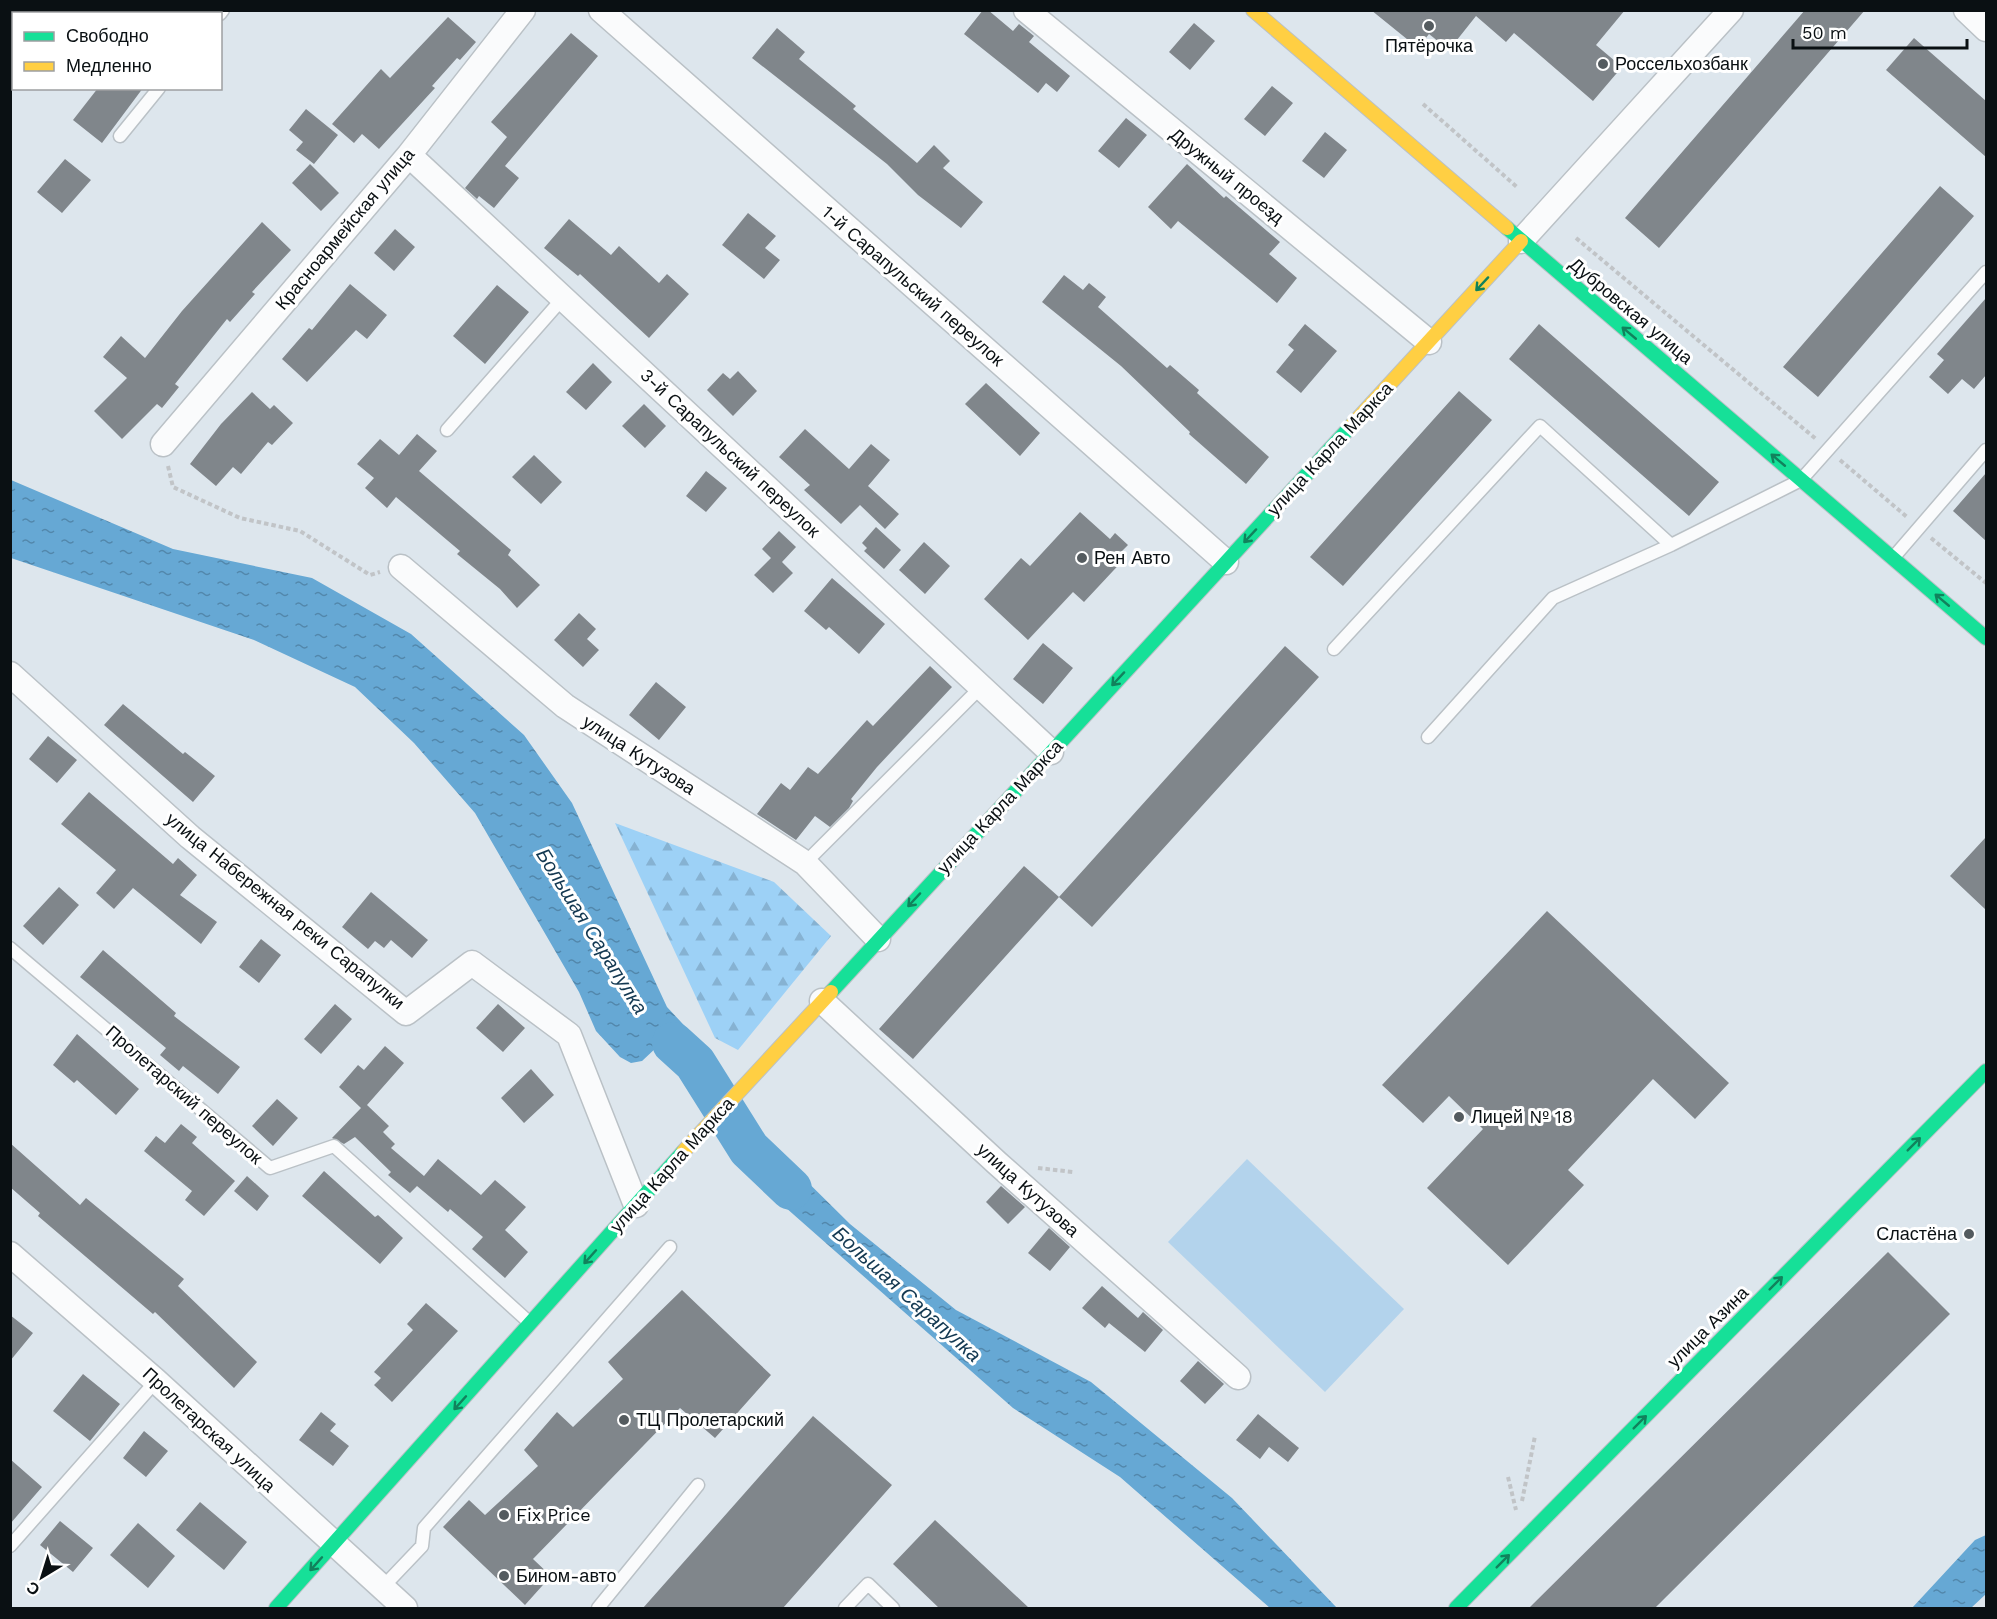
<svg xmlns="http://www.w3.org/2000/svg" width="1997" height="1619" viewBox="0 0 1997 1619" font-family="'Work Sans',sans-serif">
<defs>
<pattern id="forest-firs" width="22" height="20" patternUnits="userSpaceOnUse" patternTransform="scale(1.5)"><rect width="22" height="20" fill="#9dd1f6"/><path d="M5 1l3.5 6h-7zM16 11l3.5 6h-7z" fill="#86b2d2"/></pattern>
<pattern id="water-ripples" width="26" height="14" patternUnits="userSpaceOnUse" patternTransform="scale(1.5)"><rect width="26" height="14" fill="#66a8d4"/><path d="M2 4q2-2 4 0t4 0M15 11q2-2 4 0t4 0" fill="none" stroke="#5287ab"/></pattern>
</defs>
<rect width="100%" height="100%" fill="#dde6ed"/>
<path fill="url(#forest-firs)" d="M615 823 774 882 831 936 738 1050 715 1038Z"/>
<path fill="#b3d3ec" d="M1247 1159 1404 1309 1325 1392 1168 1242Z"/>
<path fill="url(#water-ripples)" d="M11 480 173 549 312 578 411 634 524 735 572 803 667 1007 695 1037 718 1074 706 1090 685 1074 664 1046 657 1047 642 1061 631 1063 620 1057 596 1031 579 992 475 813 414 743 355 687 254 640 11 558Z
M761 1136 850 1224 956 1310 1091 1382 1232 1498 1337 1608H1270L1120 1477 1013 1408 785 1207 739 1159Z
M1986 1535V1594L1971 1608H1912L1975 1540Z"/>
<g fill="none" stroke-linecap="round" stroke-linejoin="round">
<path stroke="#66a8d4" stroke-width="42" d="M673 1043 695 1063 749 1149 791 1189"/>
</g>
<path fill="#80868b" d="M983 10H988L1013 31 1019 24 1034 36 1029 42 1070 76 1057 92 1046 83 1038 93 964 34Z
M1371 10H1625L1596 45 1622 67 1593 101 1514 33 1506 42 1476 16 1449 50 1429 34 1418 48Z
M1805 10H1865L1659 248 1625 218Z
M448 17 476 42 460 60 457 58 432 86 435 88 379 149 362 134 354 143 332 124 381 69 390 78Z
M1194 23 1215 41 1190 70 1169 52Z
M777 28 805 52 799 59 856 106 853 109 917 163 934 145 950 161 943 168 983 202 961 228 918 195 887 164 752 58Z
M571 33 598 56 505 166 519 178 494 208 479 196 477 199 465 188 507 137 491 122Z
M1914 38 1986 101V157L1886 70Z
M1272 86 1293 103 1265 136 1244 119Z
M98 88H143L102 143 73 120Z
M306 109 338 135 314 164 296 150 303 142 289 130Z
M1126 118 1147 135 1119 168 1098 151Z
M1325 132 1347 150 1324 178 1302 161Z
M65 159 91 180 62 213 37 192Z
M310 164 339 193 321 211 292 183Z
M1187 164 1224 198 1226 196 1280 242 1269 254 1297 278 1277 303 1178 221 1171 229 1148 207Z
M1940 186 1974 216 1818 397 1783 367Z
M748 213 776 236 765 248 780 260 764 279 722 245Z
M569 219 611 255 619 246 659 283 667 274 689 294 649 338 580 274 578 276 544 248Z
M262 222 291 250 252 292 255 294 230 322 227 319 175 384 179 387 162 408 157 404 122 439 94 411 127 378 103 357 121 336 145 358 182 311Z
M395 229 415 247 394 271 374 253Z
M1064 275 1083 290 1089 283 1106 297 1098 307 1167 368 1170 365 1199 390 1197 393 1269 457 1246 484 1189 434 1190 432 1121 366 1042 302Z
M350 284 387 315 367 339 356 330 307 382 282 359 309 328 312 330Z
M497 285 529 312 485 364 453 336Z
M1986 298V375L1974 389 1962 379 1948 394 1929 377 1944 360 1937 354Z
M1305 324 1337 351 1301 393 1276 372 1294 350 1288 345Z
M1539 324 1719 482 1689 516 1509 359Z
M593 363 612 382 586 410 566 392Z
M738 371 757 391 733 416 707 390 723 373 730 379Z
M986 383 1040 433 1020 456 965 404Z
M1459 391 1492 420 1343 586 1310 557Z
M252 392 270 409 274 405 293 423 272 445 268 442 241 474 233 467 216 486 190 464 221 424Z
M644 404 666 426 645 448 622 426Z
M805 429 849 469 871 444 890 460 868 486 899 514 885 529 860 505 841 524 804 490 810 485 779 457Z
M417 434 437 451 419 471 511 550 508 555 540 585 517 608 500 589 457 554 460 551 396 497 387 508 365 488 374 478 357 464 380 439 399 455Z
M534 455 562 482 541 504 512 477Z
M706 471 727 488 706 512 686 496Z
M1986 473V541L1953 511Z
M1080 512 1110 539 1115 533 1128 545 1122 551 1127 556 1084 602 1073 592 1028 640 984 599 1021 558 1030 566Z
M876 527 901 550 884 569 864 551 867 548 862 543Z
M779 531 796 547 782 562 793 573 773 593 754 575 771 558 762 549Z
M924 542 950 566 925 594 899 570Z
M832 578 885 624 859 654 829 627 826 630 804 611Z
M579 613 596 629 587 639 599 650 583 667 554 640Z
M1043 643 1073 668 1043 704 1013 679Z
M1285 646 1319 677 1092 927 1059 897Z
M930 666 952 687 877 767 851 799 853 801 849 808 830 827 815 816 796 840 757 814 781 783 790 790 808 767 818 774 867 720 873 726Z
M656 682 686 707 659 740 629 715Z
M123 704 183 754 185 752 215 776 193 802 104 725Z
M48 736 77 760 57 783 29 759Z
M89 792 173 864 178 858 197 875 180 895 217 922 201 944 133 888 114 909 96 893 116 870 61 824Z
M1986 837V910L1950 876Z
M1024 866 1059 897 913 1059 879 1029Z
M59 887 79 905 43 945 23 926Z
M371 892 428 940 412 958 391 940 384 948 375 941 368 949 342 927Z
M1547 911 1729 1083 1695 1119 1653 1079 1568 1170 1584 1185 1508 1265 1427 1188 1483 1129 1449 1096 1423 1123 1382 1085Z
M261 939 281 955 259 983 239 967Z
M103 950 176 1013 174 1016 240 1067 218 1094 183 1066 179 1071 160 1055 166 1048 80 977Z
M335 1004 352 1019 321 1054 304 1039Z
M498 1004 525 1028 503 1052 476 1028Z
M77 1034 139 1089 116 1115 77 1080 74 1083 53 1065Z
M385 1046 404 1063 367 1105 389 1126 383 1132 395 1144 391 1148 424 1176 438 1159 481 1195 495 1180 526 1207 505 1230 528 1252 505 1278 472 1249 483 1237 450 1209 448 1212 417 1186 410 1193 388 1175 391 1172 355 1137 344 1144 332 1138 361 1108 339 1087 358 1065 364 1070Z
M531 1069 554 1095 524 1123 501 1098Z
M277 1099 298 1118 273 1146 252 1126Z
M181 1124 197 1137 192 1143 235 1181 204 1216 185 1200 192 1191 144 1151 156 1136 165 1143Z
M10 1143 80 1205 86 1198 184 1279 178 1286 257 1362 234 1388 155 1312 153 1314 38 1216 40 1213 10 1187Z
M324 1171 375 1217 378 1215 403 1238 380 1264 302 1196Z
M247 1176 269 1196 257 1211 234 1191Z
M1001 1186 1025 1207 1008 1224 986 1202Z
M1049 1228 1070 1247 1050 1271 1028 1253Z
M1888 1252 1950 1314 1655 1608H1529Z
M1102 1286 1138 1318 1143 1312 1163 1330 1145 1352 1109 1323 1105 1328 1082 1308Z
M682 1290 771 1375 715 1438 680 1408 533 1559 551 1576 525 1605 443 1527 469 1500 485 1515 538 1466 524 1450 557 1412 573 1427 623 1379 608 1362Z
M426 1303 458 1331 392 1402 374 1385 381 1378 374 1372 413 1330 407 1324Z
M10 1315 33 1333 10 1361Z
M1198 1361 1224 1384 1205 1404 1180 1381Z
M83 1374 120 1404 90 1441 53 1411Z
M321 1412 336 1424 330 1431 349 1446 333 1466 299 1440Z
M1258 1414 1299 1448 1288 1462 1269 1447 1260 1459 1236 1440Z
M813 1416 892 1485 783 1608H643Z
M144 1431 168 1451 146 1477 123 1458Z
M10 1459 42 1487 10 1524Z
M200 1502 247 1542 224 1570 176 1530Z
M935 1520 1029 1608H939L893 1564Z
M60 1521 93 1548 73 1572 40 1545Z
M138 1523 175 1556 148 1588 110 1555Z"/>
<g fill="none" stroke-linecap="round" stroke-linejoin="round">
<g stroke="#bac1c6" stroke-width="15">
<path id="lane" d="M220 14 223 10
M120 136 159 88
M447 430 563 298
M1893 558 1986 450
M1334 649 1540 426 1671 545
M1428 737 1553 598 1671 545 1801 480 1986 272
M805 863 981 687
M10 948 270 1168 334 1146 530 1323
M10 1546 156 1381
M382 1588 422 1546 424 1528 670 1247
M598 1608 698 1485
M845 1608 868 1584 893 1608"/>
</g>
<g stroke="#bac1c6" stroke-width="27">
<path id="street" d="M601 10 1226 562
M1026 10 1429 342
M1966 10 1986 29
M409 155 1051 752
M1521 241 1731 10
M163 444 409 155 523 10
M401 567 565 706 805 863 878 939
M10 674 190 837 406 1013 472 963 569 1035 636 1205
M822 1001 997 1163 1238 1377
M10 1254 156 1381 405 1608"/>
</g>
<g stroke="#bac1c6" stroke-width="16">
<path id="fast" d="M1507 228 1986 638
M831 992 1352 425
M276 1608 683 1152
M1456 1608 1986 1071"/>
</g>
<g stroke="#bac1c6" stroke-width="16">
<path id="slow" d="M1253 10 1507 228
M1352 425 1521 241
M683 1152 831 992"/>
</g>
<path stroke="#c1c4c7" stroke-width="4" stroke-dasharray="4.5 3" stroke-linecap="butt" d="M1423 104 1517 187
M1576 238 1816 439
M1840 460 1907 517
M168 466 173 487 240 518 300 531 370 575 380 572
M1931 538 1986 583
M1038 1168 1073 1172
M1508 1477 1516 1510
M1522 1501 1535 1436"/>
<use href="#lane" stroke="#fafbfc" stroke-width="12"/>
<use href="#street" stroke="#fafbfc" stroke-width="24"/>
<use href="#fast" stroke="#16e098" stroke-width="14"/>
<use href="#slow" stroke="#ffcf43" stroke-width="14"/>
</g>
<defs><path id="oneway-shaft" d="M-6 0H5M1.5-3L5.5 0L1.5 3" fill="none" stroke-width="1.6" stroke-linecap="round" stroke-linejoin="round" transform="scale(1.5)"/></defs>
<g stroke="#11825c">
<use href="#oneway-shaft" transform="translate(1482 284) rotate(133)"/>
<use href="#oneway-shaft" transform="translate(1629 333) rotate(-140)"/>
<use href="#oneway-shaft" transform="translate(1778 460) rotate(-140)"/>
<use href="#oneway-shaft" transform="translate(1250 536) rotate(133)"/>
<use href="#oneway-shaft" transform="translate(1942 600) rotate(-140)"/>
<use href="#oneway-shaft" transform="translate(1118 679) rotate(133)"/>
<use href="#oneway-shaft" transform="translate(914 900) rotate(133)"/>
<use href="#oneway-shaft" transform="translate(1914 1144) rotate(-45)"/>
<use href="#oneway-shaft" transform="translate(590 1257) rotate(132)"/>
<use href="#oneway-shaft" transform="translate(1776 1283) rotate(-45)"/>
<use href="#oneway-shaft" transform="translate(460 1403) rotate(132)"/>
<use href="#oneway-shaft" transform="translate(1640 1422) rotate(-45)"/>
<use href="#oneway-shaft" transform="translate(1503 1561) rotate(-45)"/>
<use href="#oneway-shaft" transform="translate(316 1564) rotate(132)"/>
</g>
<g fill="#545b5f" stroke="#fff" stroke-width="2">
<circle cx="1429" cy="26" r="6"/>
<circle cx="1603" cy="64" r="6"/>
<circle cx="1082" cy="558" r="6"/>
<circle cx="1459" cy="1117" r="6"/>
<circle cx="1969" cy="1234" r="6"/>
<circle cx="624" cy="1420" r="6"/>
<circle cx="504" cy="1515" r="6"/>
<circle cx="504" cy="1576" r="6"/>
</g>
<g text-anchor="middle" stroke-width="6" stroke-linejoin="round" paint-order="stroke">
<g font-size="18" fill="#0a1013" stroke="#fff" text-anchor="start">
<text x="1429" y="52" text-anchor="middle">Пятёрочка</text>
<text x="1615" y="70">Россельхозбанк</text>
<text x="1094" y="564">Рен Авто</text>
<text x="1471" y="1123">Лицей № 18</text>
<text x="1957" y="1240" text-anchor="end">Сластёна</text>
<text x="636" y="1426">ТЦ Пролетарский</text>
<text x="516" y="1521">Fix Price</text>
<text x="516" y="1582">Бином-авто</text>
</g>
<g font-size="18" fill="#0a1013" stroke="#fff">
<text transform="translate(1227 176) rotate(39)" y="6">Дружный проезд</text>
<text transform="translate(345 229) rotate(-50)" y="6">Красноармейская улица</text>
<text transform="translate(913 286) rotate(41)" y="6">1-й Сарапульский переулок</text>
<text transform="translate(1631 311) rotate(40)" y="6">Дубровская улица</text>
<text transform="translate(1330 449) rotate(-47)" y="6">улица Карла Маркса</text>
<text transform="translate(730 453) rotate(43)" y="6">3-й Сарапульский переулок</text>
<text transform="translate(639 755) rotate(33)" y="6">улица Кутузова</text>
<text transform="translate(1000 807) rotate(-47)" y="6">улица Карла Маркса</text>
<text transform="translate(285 911) rotate(39)" y="6">улица Набережная реки Сарапулки</text>
<text transform="translate(184 1095) rotate(41)" y="6">Пролетарский переулок</text>
<text transform="translate(672 1165) rotate(-48)" y="6">улица Карла Маркса</text>
<text transform="translate(1028 1190) rotate(42)" y="6">улица Кутузова</text>
<text transform="translate(1708 1327) rotate(-45)" y="6">улица Азина</text>
<text transform="translate(209 1430) rotate(43)" y="6">Пролетарская улица</text>
</g>
<g font-size="20" font-style="italic" fill="#133851" stroke="#fff">
<text transform="translate(592 931) rotate(58)" y="7">Большая Сарапулка</text>
<text transform="translate(907 1294) rotate(42)" y="7">Большая Сарапулка</text>
</g>
</g>
<rect width="1997" height="1619" fill="none" stroke="#0a1013" stroke-width="24"/>
<rect x="12" y="12" width="210" height="78" fill="#ffffff" stroke="#9d9fa1" stroke-width="1.5"/>
<rect x="24" y="32" width="30" height="9" fill="#16e098" stroke="#9d9fa1" stroke-width="1.5"/>
<text x="66" y="42" font-size="18" fill="#0a1013">Свободно</text>
<rect x="24" y="62" width="30" height="9" fill="#ffcf43" stroke="#9d9fa1" stroke-width="1.5"/>
<text x="66" y="72" font-size="18" fill="#0a1013">Медленно</text>
<g transform="translate(42 1577) rotate(218)" stroke="#ffffff" stroke-width="4.5" paint-order="stroke">
<path d="M0-4.5L10 22L0 15L-10 22Z" fill="#0a1013"/>
<text y="-9" font-size="16" font-weight="bold" text-anchor="middle" fill="#0a1013">С</text>
</g>
<path d="M1793 39v9h174v-9" fill="none" stroke="#0a1013" stroke-width="3"/>
<text x="1802" y="39" font-size="18" fill="#0a1013" stroke="#ffffff" stroke-width="4.5" paint-order="stroke">50 m</text>
</svg>
